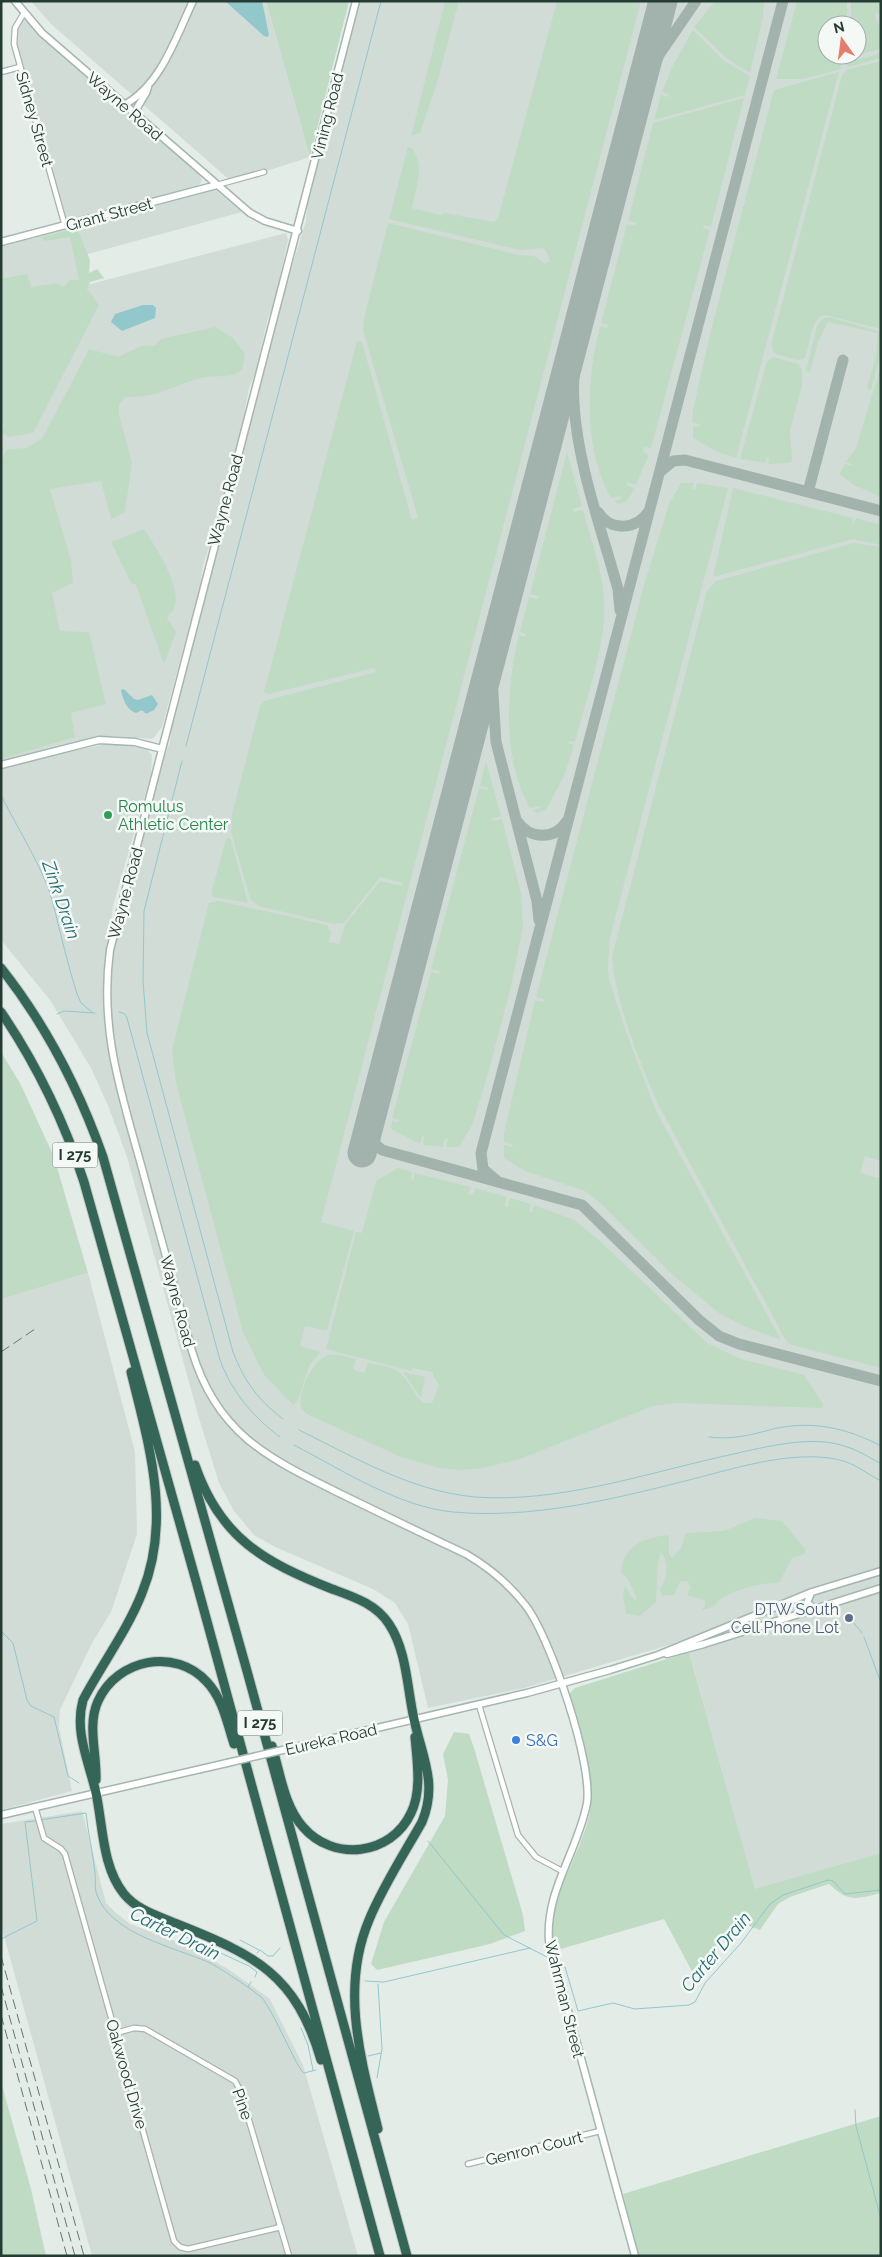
<svg xmlns="http://www.w3.org/2000/svg" width="882" height="2257" viewBox="0 0 882 2257" font-family="Raleway,sans-serif">
<rect width="100%" height="100%" fill="#e4ece8"/>
<path fill="#d2dcd7" fill-rule="evenodd" d="M31 1H266L310 157 232 182 51 24Z
M358 1H881V1853L755 1890 686 1640 524 1688 428 1708 408 1624 395 1603 373 1589 275 1547 254 1535 234 1511 219 1483 198 1415 127 1157 109 1108 91 1068 50 1000 1 940V766L106 744 146 748 152 755 151 774 113 906 111 925 118 926 157 777 170 742 171 723 271 334 306 221 307 207ZM827 25H857V55H827Z
M22 20H27L113 100 198 172 202 180 200 184 195 188 71 220H66L16 39 18 24Z
M214 189 242 212 77 257 83 286 286 233 288 240 274 304 267 321 256 371 249 388 242 426 215 529 203 565 200 587 162 727 153 739 114 736 91 739 1 762V244Z
M88 1273 135 1452 137 1534 111 1612 91 1645 60 1710 59 1727 72 1791 1 1810V1299Z
M82 1811 106 1903 115 1912 130 1924 183 1944 228 1969 270 1999 303 2065 358 2256H92L1 1925V1824Z"/>
<path fill="#bfdbc4" d="M266 1H349L310 157Z
M445 1H459L437 83 420 133 411 136Z
M557 1H641L321 1222 354 1231 327 1331 305 1326 300 1346 320 1352 309 1366 298 1400 293 1405 264 1375 243 1332 176 1083 172 1050 209 903 219 901 327 925 331 932 329 942 339 944 345 925 380 881 402 886 403 883 380 877 344 923 334 924 259 906 250 899 231 831 232 814 260 706 264 701 376 672 374 668 269 694 264 692 357 341 362 342 412 520 418 518 363 330 365 314 388 223 519 255 534 256 545 264 550 261 546 251 543 248 520 250 389 219 408 147 413 149C425 169 416 186 412 208L440 215 445 213 494 222 498 218Z
M715 1H764L763 17 750 73 726 58 694 27Z
M797 1H847V25H827V55H843L840 69 803 79H776Z
M851 1H881V13L875 14 877 22 881 25V49L847 57V55H857V25H851Z
M693 30 724 61 750 76 745 95 654 120 661 95 668 97 669 94 662 92 673 65Z
M881 53V58L848 67 845 64Z
M881 61V329L825 315C808 321 812 345 804 359L798 360 775 354 771 345 842 75 846 70Z
M839 72 736 458 716 451 693 438V426L699 427 700 424 692 423 693 410 711 330 774 90Z
M744 98 711 227 704 225 703 228 710 230 651 448 644 447 643 452 649 454 636 485 627 482V485L635 488 626 502 618 504 614 501 621 499V496L611 498C583 448 586 380 600 326L607 328 608 325 601 323 627 224 635 226 636 223 628 221 653 123Z
M77 228 90 260 89 273 97 269 104 278 90 282 87 289 99 305 33 433 8 437 2 432 5 424H1V279L27 274 31 287 57 283 64 287 70 280H79L70 237 44 241 42 237Z
M829 317 881 332V353L871 390 867 388 876 357 878 333 828 322 818 343 810 372 806 371 817 326 822 319Z
M215 327 233 338 245 354 242 370C229 380 216 374 201 378 171 386 159 398 125 397L119 405V415L132 463 125 512 111 519 101 481 50 489 71 560 73 583 52 593 60 631 89 632 106 704 71 713 75 737 1 759V466L5 452 9 449 26 448 42 439 89 349 118 357 141 346H154L161 339Z
M774 357 798 364 802 369V385L790 431 792 460 790 463 768 464 769 458 767 457 765 463 740 459 767 361Z
M881 366V497L854 485 839 474 845 464 852 466V464L846 462 856 448Z
M567 452 582 506 573 509 574 512 583 510C591 539 602 569 604 599 607 644 586 699 575 742L569 741 568 743 574 745 565 774 546 810 537 813 532 810 540 808 539 806 530 808C502 761 506 687 519 635L526 637V634L520 632 529 597 537 599 538 596 530 594Z
M681 483H694L692 489 695 490 697 483 728 488 610 938 608 967 609 979 626 1032 656 1111 781 1340 741 1325 719 1313 675 1277 599 1202 585 1191 525 1171 504 1158V1145L512 1147 513 1145 504 1142V1133L535 1000 543 1002 544 999 536 997 644 585 669 504Z
M733 488 853 518 852 526 856 518 881 525V545L853 539 713 577Z
M144 529C155 547 183 587 174 608 173 611 169 615 167 618L176 632 164 664 136 585 131 583 111 542Z
M854 543 881 547V1161L865 1156 860 1173 878 1178 881 1176V1368L799 1347 788 1343 784 1337 660 1108C642 1068 614 1000 612 956L707 591 716 581Z
M486 761 501 816 492 819 493 821 502 819 521 893 523 927 511 987 491 1063 473 1123 459 1147H446L448 1139 445 1138 443 1147 423 1145 424 1137 422 1136 420 1144 391 1129 392 1121 398 1123 399 1120 392 1118 431 972 439 974 440 971 431 969 479 788 488 790V788L480 786Z
M229 838 231 840 248 903 214 897 211 894 226 839Z
M1 1052 21 1085 54 1157 88 1273 1 1299Z
M398 1168 412 1172 411 1180H413L415 1173 471 1187 468 1194 473 1195 475 1188 507 1197 505 1207H508L510 1198 531 1204 529 1212H532L534 1205 574 1220 598 1239 707 1343 741 1359 804 1375 823 1404 822 1408 678 1403 653 1406 520 1459 483 1468 461 1470 439 1468 401 1457 309 1415C305 1413 302 1411 301 1407 298 1392 313 1358 329 1355 337 1353 347 1357 356 1359L353 1370 364 1373 368 1363C378 1365 390 1366 399 1372 409 1380 413 1395 424 1403H432L439 1385 433 1376V1372L412 1368 411 1371 326 1349 356 1232 362 1233 376 1181Z
M403 1372 425 1377 421 1398Z
M755 1518 782 1521 805 1549V1554L792 1558 779 1583C761 1583 744 1587 727 1595 714 1601 719 1608 701 1610L705 1606V1601L687 1595 691 1587 687 1581 680 1582 674 1595 662 1596 660 1589C667 1577 670 1564 661 1552L658 1564 656 1602 640 1616 626 1614 623 1595 625 1586 634 1600 637 1599 627 1578 621 1573C622 1546 644 1537 669 1535V1554L672 1558 681 1548 686 1533 724 1531Z
M689 1652 755 1889 881 1853V1893C856 1899 849 1903 829 1884L790 1897 778 1904 760 1930 736 1921 694 1975 664 1919 554 1951C544 1894 584 1857 591 1805 594 1777 584 1750 576 1723 574 1714 568 1703 569 1694L575 1688Z
M454 1732 469 1734 474 1748 523 1915 525 1931 490 1944 377 1970 371 1964 384 1922 445 1816 448 1780 443 1754Z
M1 2082 31 2189 46 2256H1Z
M881 2116V2256H639L623 2194Z"/>
<path fill="#92c7cb" d="M225 1H262L269 35 267 37 264 36Z
M143 305H153L156 308 155 318 122 331 111 322 115 314Z
M124 689 134 699 138 700 152 695 158 704 154 710 146 714 142 710 136 713C126 709 123 700 121 690Z"/>
<g fill="none" stroke-linecap="round" stroke-linejoin="round">
<path stroke="#92c7cb" stroke-width="1" d="M186 746 381 1
M182 761 144 911 143 981 147 1033 233 1352C245 1382 257 1399 283 1419
M1 795C18 830 45 870 54 907 61 936 68 965 77 994L81 1003 92 1012
M119 1012 125 1014 127 1018 220 1360C232 1392 253 1417 280 1437
M57 1014 64 1011 95 1013
M299 1430C356 1458 411 1491 475 1497 557 1503 641 1475 720 1457 753 1450 791 1439 825 1442 846 1444 863 1453 881 1464
M709 1437C732 1440 751 1435 773 1429 812 1420 847 1428 881 1446
M294 1445C342 1470 399 1507 453 1512 531 1519 610 1500 685 1481 730 1470 782 1452 830 1458 855 1462 860 1470 881 1481
M854 1623 862 1633
M1 1631 13 1643 27 1700 31 1706 54 1717 68 1776 79 1783
M864 1637 881 1683
M40 1820 86 1813C88 1833 93 1853 95 1873 96 1880 94 1888 97 1895 111 1934 174 1947 208 1962 219 1967 253 1990 262 1998 273 2010 298 2071 304 2073L316 2070
M428 1841 504 1935 547 1957
M177 1933 249 1966 257 1972 255 1977
M1 1939 37 1921 25 1822 36 1821
M240 1940 259 1950
M257 1953 260 1950 268 1956H273L280 1948
M560 1965 565 1967 578 2011 613 2003 635 2009 689 2005 695 2002 705 1983 741 1943 770 1904 783 1895 828 1880 833 1881 845 1894 881 1890
M365 1981 384 1982 530 1948
M248 1987 251 1982
M301 2028 308 2045 313 2070
M368 2056 381 2053
M377 2078 382 2049 378 1984
M855 2110 856 2126 881 2219"/>
<path stroke="#a2b2ac" stroke-width="11" d="M632 120 659 55 696 1
M582 312C577 342 572 373 574 403 577 463 602 531 618 589L620 610
M661 471 673 461 685 460 881 511
M808 492 843 360
M598 512C610 532 637 530 649 511
M497 633 492 679 496 742 537 901 539 920
M517 821C530 840 555 840 567 821
M370 1125 372 1141 382 1150 582 1205 699 1320 719 1336 739 1344 881 1381
M496 1180 483 1169 481 1153 783 1"/>
<path stroke="#a2b2ac" stroke-width="29" d="M362 1153 663 1"/>
<g stroke="#a7b4ae" stroke-width="7">
<path id="street" d="M24 13 15 28 14 44 65 226
M1 72 20 67
M217 185 264 172
M479 1705 518 1835 536 1857 562 1871
M35 1807 44 1838 61 1849 65 1854 174 2241 180 2247 188 2249 281 2227
M116 2033 134 2028 145 2029 235 2081 240 2090 289 2256
M468 2164 600 2131"/>
</g>
<g stroke="#a3b7ae" stroke-width="9">
<path id="secondary" d="M15 1 42 33 250 213 265 221 298 231
M356 1 110 950C99 1032 122 1095 143 1172 159 1232 176 1292 192 1351 217 1435 270 1459 343 1495 384 1515 425 1535 466 1554 490 1568 509 1584 526 1606 551 1639 593 1764 587 1803 578 1851 545 1891 549 1941L635 2256
M124 105C161 85 176 37 193 1
M139 117 137 108 146 93 148 87
M1 242 217 185
M1 765 99 740 135 742 162 749
M811 1593 807 1603 815 1609
M667 1654 704 1644 881 1588
M287 1749 527 1693 610 1670 658 1655 812 1592 881 1571
M1 1815 227 1763"/>
</g>
<g stroke="#c2c8c6" stroke-width="11">
<path id="highway" d="M1 968C46 1025 79 1089 103 1157L247 1671 407 2256
M1 1012C37 1065 64 1121 84 1182L196 1581 380 2256
M131 1372C149 1445 172 1520 142 1593 127 1631 102 1664 83 1700 74 1732 89 1762 96 1793 103 1825 102 1867 124 1894 137 1910 158 1916 177 1924 255 1955 296 1974 321 2060
M195 1465C220 1538 264 1562 332 1589 354 1597 376 1604 389 1624 407 1651 407 1688 414 1719 422 1757 438 1783 422 1822 404 1854 383 1886 369 1920 340 1989 361 2060 378 2129
M272 1746C280 1772 284 1806 303 1827 333 1862 391 1856 411 1813 422 1791 417 1761 415 1737
M96 1780C97 1754 87 1725 98 1701 117 1659 175 1647 207 1682 223 1699 227 1723 234 1744"/>
</g>
<use href="#street" stroke="#fff" stroke-width="4.5"/>
<use href="#secondary" stroke="#fff" stroke-width="6"/>
<use href="#highway" stroke="#346557" stroke-width="9"/>
<path stroke="#60776f" stroke-width="1" stroke-dasharray="10 5" stroke-linecap="butt" d="M1 1352 35 1329
M1 1956 84 2256
M1 1986 75 2256
M1 2015 67 2256"/>
<g stroke="#a3b7ae" stroke-width="9" stroke-linecap="butt">
<path id="secondary-bridge" d="M227 1763 287 1749"/>
</g>
<use href="#secondary-bridge" stroke="#fff" stroke-width="6"/>
</g>
<circle fill="#2e9e5b" stroke="#f4f9f6" stroke-width="2" cx="108" cy="815" r="5"/>
<circle fill="#5c6f8a" stroke="#f4f9f6" stroke-width="2" cx="849" cy="1618" r="5"/>
<circle fill="#3f7fe0" stroke="#f4f9f6" stroke-width="2" cx="516" cy="1740" r="5"/>
<g text-anchor="middle" stroke-width="5" stroke-linejoin="round" paint-order="stroke">
<g fill="#f4f9f6" stroke="#63756e" stroke-width="1">
<rect x="52.5" y="1142.5" width="45" height="25" rx="4"/>
<rect x="237.5" y="1710.5" width="45" height="25" rx="4"/>
</g>
<g font-size="15" font-weight="bold" fill="#253c34">
<text x="75" y="1160">I 275</text>
<text x="260" y="1728">I 275</text>
</g>
<g font-size="16" fill="#253c34" stroke="#f4f9f6">
<text transform="translate(125 106) rotate(41)" y="6">Wayne Road</text>
<text transform="translate(327 116) rotate(-76)" y="6">Vining Road</text>
<text transform="translate(35 119) rotate(74)" y="6">Sidney Street</text>
<text transform="translate(109 214) rotate(-15)" y="6">Grant Street</text>
<text transform="translate(225 500) rotate(-75)" y="6">Wayne Road</text>
<text transform="translate(125 893) rotate(-75)" y="6">Wayne Road</text>
<text transform="translate(178 1301) rotate(75)" y="6">Wayne Road</text>
<text transform="translate(331 1739) rotate(-13)" y="6">Eureka Road</text>
<text transform="translate(565 1999) rotate(76)" y="6">Wahrman Street</text>
<text transform="translate(127 2074) rotate(74)" y="6">Oakwood Drive</text>
<text transform="translate(243 2104) rotate(71)" y="6">Pine</text>
<text transform="translate(534 2148) rotate(-14)" y="6">Genron Court</text>
</g>
<g font-size="16" fill="#27864d" stroke="#f4f9f6" text-anchor="start">
<text x="118" y="812">Romulus<tspan x="118" dy="18">Athletic Center</tspan></text>
</g>
<g font-size="16" fill="#4e5e75" stroke="#f4f9f6" text-anchor="end">
<text x="839" y="1615">DTW South<tspan x="839" dy="18">Cell Phone Lot</tspan></text>
</g>
<g font-size="16" fill="#366cbe" stroke="#f4f9f6" text-anchor="start">
<text x="526" y="1746">S&amp;G</text>
</g>
<g font-size="18" font-style="italic" fill="#256b72" stroke="#f4f9f6">
<text transform="translate(61 900) rotate(71)" y="6">Zink Drain</text>
<text transform="translate(175 1934) rotate(26)" y="6">Carter Drain</text>
<text transform="translate(716 1952) rotate(-50)" y="6">Carter Drain</text>
</g>
</g>
<rect width="882" height="2257" fill="none" stroke="#253c34" stroke-width="5"/>
<g transform="translate(842 40) rotate(346)"><circle r="24" fill="#f4f9f6" stroke="#a1ada8"/>
<path d="M0-4L9 19L0 12L-9 19Z" fill="#e47e6a"/>
<text y="-8" font-size="14" font-weight="bold" text-anchor="middle" fill="#253c34">N</text>
</g>
</svg>
